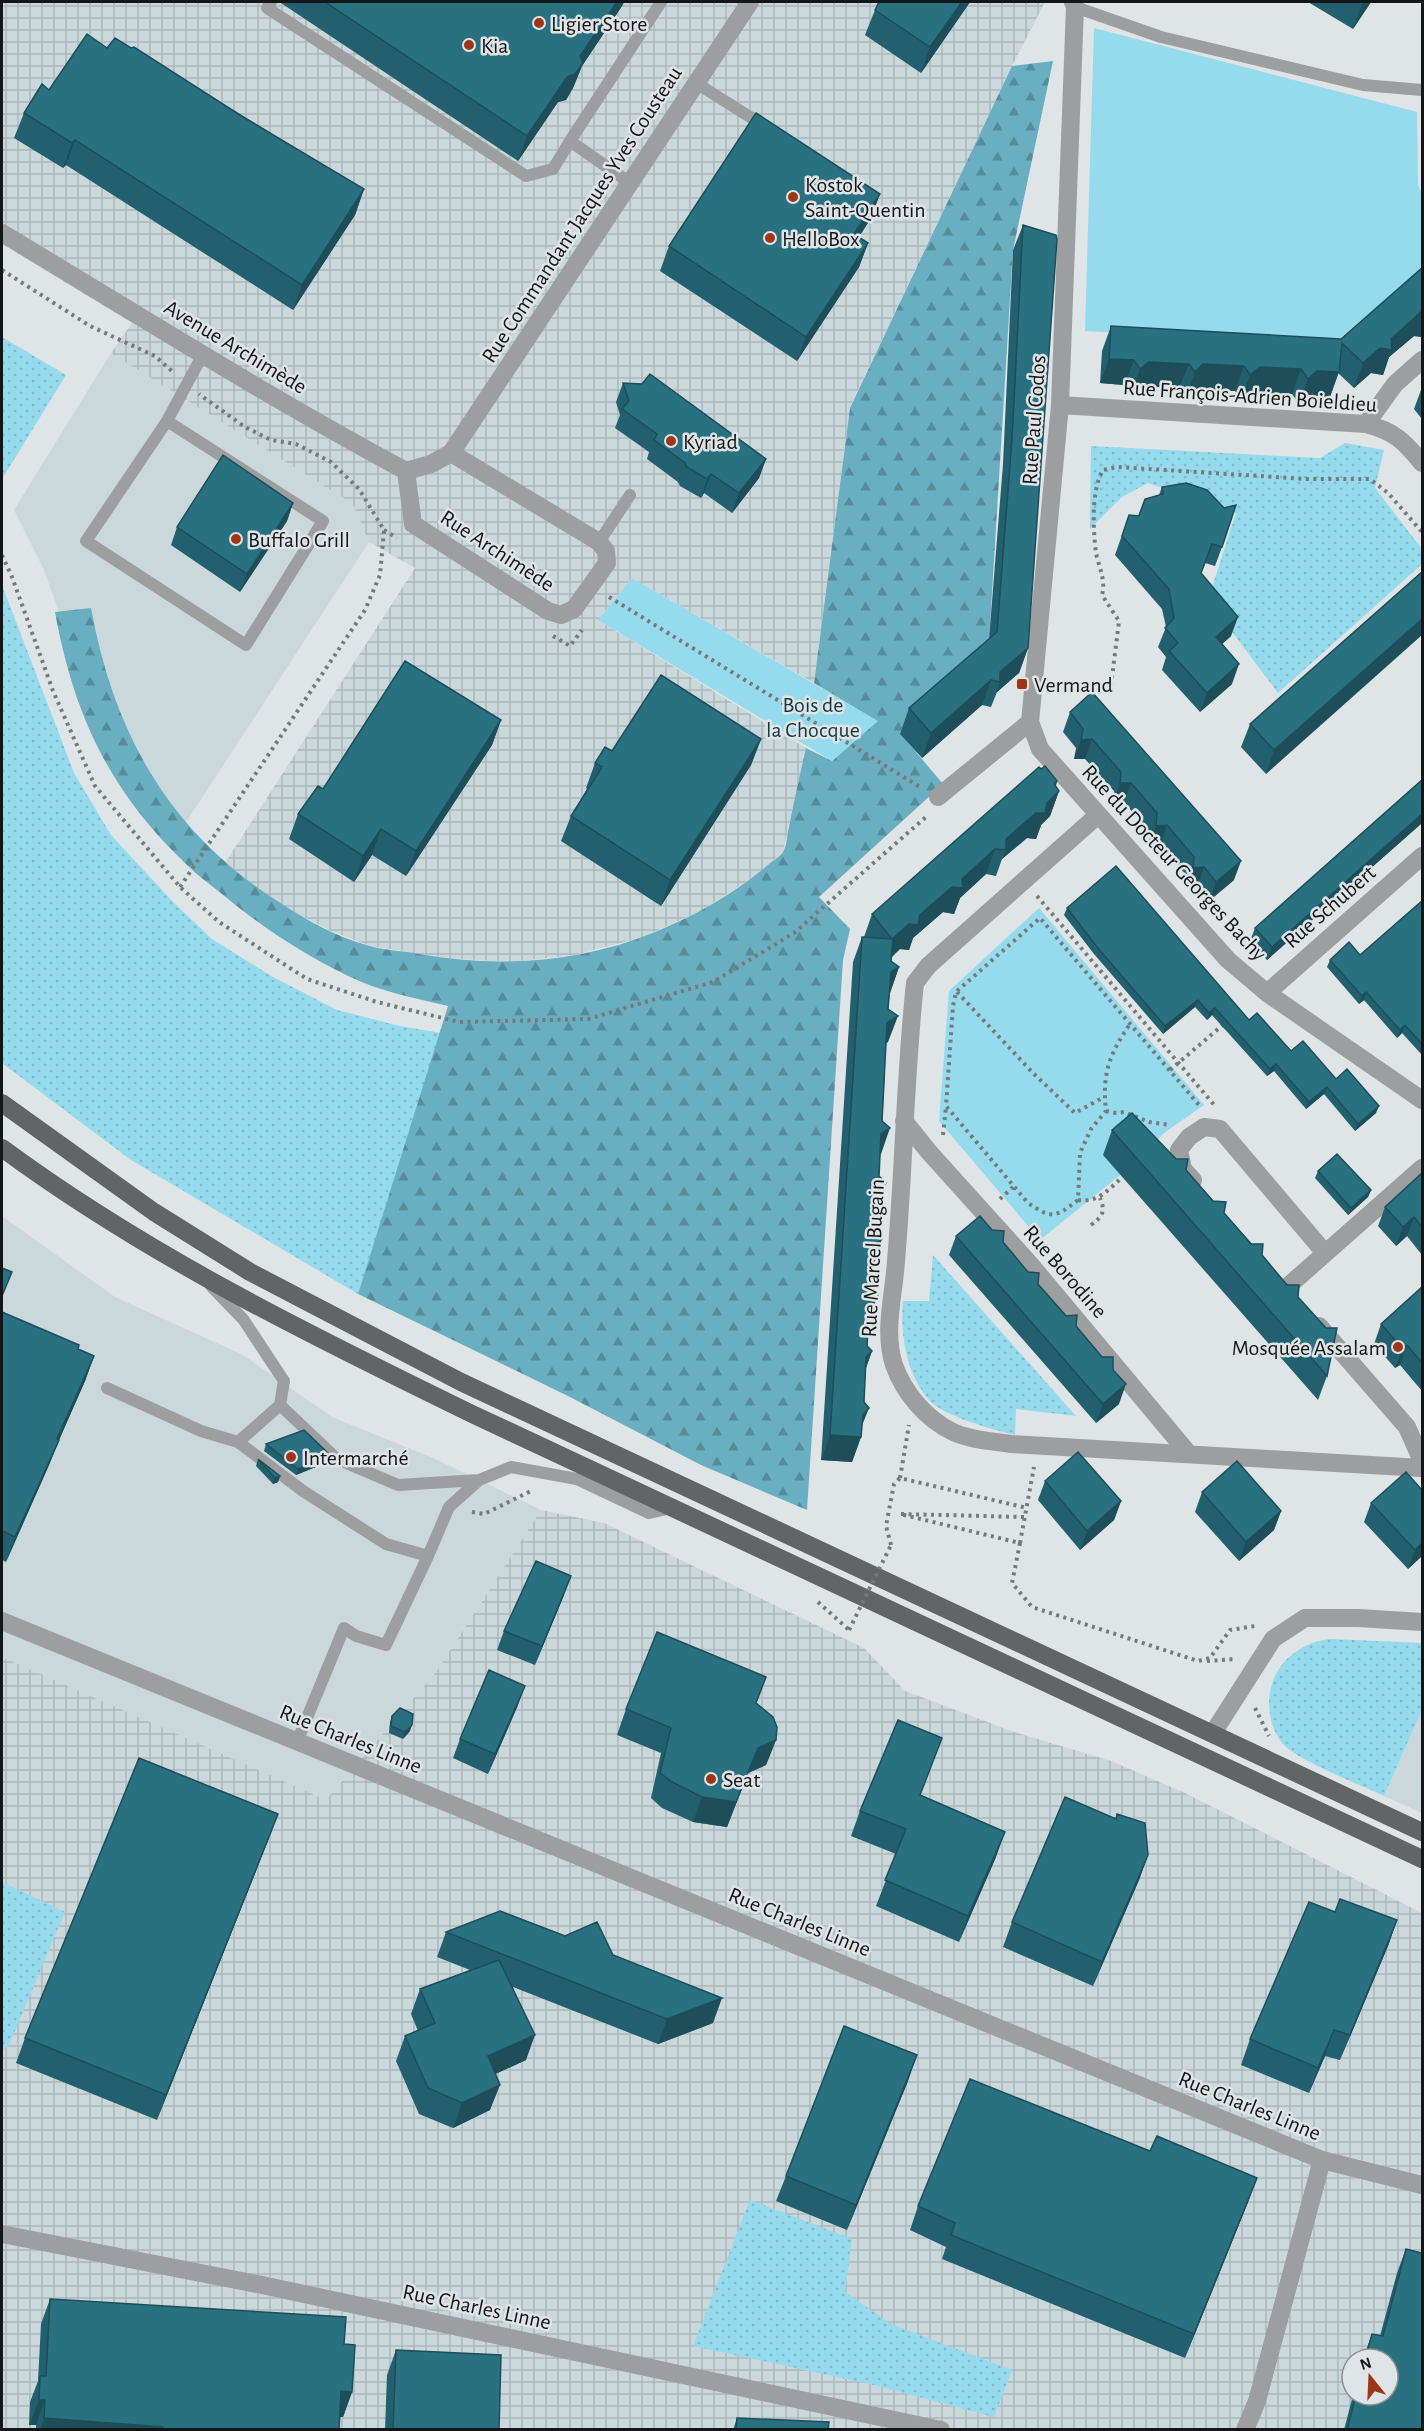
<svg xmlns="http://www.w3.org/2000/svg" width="1424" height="2431" viewBox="0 0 1424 2431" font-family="'Alegreya Sans',sans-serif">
<defs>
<pattern id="industrial-grid" width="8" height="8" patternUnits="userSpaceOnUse" patternTransform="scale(1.5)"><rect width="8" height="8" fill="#cad7db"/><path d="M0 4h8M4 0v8" fill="none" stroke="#adb8bb"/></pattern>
<pattern id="grass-dots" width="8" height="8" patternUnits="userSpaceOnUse" patternTransform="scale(1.5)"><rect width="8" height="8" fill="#95daed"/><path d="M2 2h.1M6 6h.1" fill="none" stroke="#80baca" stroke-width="1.8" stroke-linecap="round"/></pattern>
<pattern id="forest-firs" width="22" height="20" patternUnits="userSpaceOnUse" patternTransform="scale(1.5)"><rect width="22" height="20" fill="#6aafc1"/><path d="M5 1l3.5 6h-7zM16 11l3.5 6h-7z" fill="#568d9c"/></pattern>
</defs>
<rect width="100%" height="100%" fill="#dfe4e6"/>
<path fill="#cad7db" d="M111 353 353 504 369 542 175 839 93 705 44 570 14 510Z
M2 1216 115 1297 243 1355 332 1417 433 1458 541 1510 436 1672 326 1800 2 1662Z
M1422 1710V1813L1384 1796Z"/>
<path fill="url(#industrial-grid)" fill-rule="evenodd" d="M2 2H1045L1012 66 850 407 814 683 632 578 598 620 806 748 783 852 758 874 701 911 640 938 575 955 510 962 445 958 370 946 331 931 294 912 258 889 225 863 415 568 369 542 353 504 111 353 132 323 2 244Z
M541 1510 604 1523 864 1648 905 1691 1014 1732 1111 1761 1183 1792 1422 1913V2429H2V1657L326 1800 436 1672ZM1352 2359H1388V2395H1352Z"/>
<path fill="url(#grass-dots)" d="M2 337 66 375 2 479Z
M1345 443 1384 450 1375 488 1422 549V564L1278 693 1208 600 1236 513 1148 483 1122 497 1090 529 1091 446 1320 458Z
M2 585 74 773 111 835 174 903 212 939 273 977 337 1010 400 1026 441 1033 358 1294 131 1160 2 1063Z
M933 1255 1076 1416 1016 1409 1015 1435C994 1430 944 1416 930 1401 906 1374 900 1335 903 1301H929Z
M1331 1639 1422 1643V1710L1384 1796C1363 1786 1295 1759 1283 1744 1267 1725 1265 1695 1276 1674 1287 1653 1309 1641 1331 1639Z
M2 1882 65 1912 9 2045 2 2051Z
M750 2200 852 2239 845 2292 891 2324 1012 2370 994 2417 874 2385 693 2346Z"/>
<path fill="url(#forest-firs)" d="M1053 61 1013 250 988 658 900 733 943 784 819 897 850 929 843 960 807 1510 701 1465 568 1396 358 1294 448 1006C414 998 379 991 348 976 301 953 262 927 222 894 211 885 198 876 187 865 110 792 74 716 55 612L91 608C114 734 169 832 279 902 306 920 338 938 370 946 388 951 407 951 425 955 502 968 582 962 655 932 695 916 734 894 768 865 772 861 780 857 783 852 787 846 787 834 789 827 794 801 800 774 806 748L832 761 877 721 814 683 850 408 1012 66Z"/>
<path fill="#95daed" d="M1094 28 1417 112 1418 185 1422 195V269L1332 345 1085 331Z
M632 578 878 721 832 761 598 620Z
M1039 908 1204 1105 1164 1133 1135 1163 1040 1240 939 1121 949 991Z"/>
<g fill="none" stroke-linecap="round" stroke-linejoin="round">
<path stroke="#777a7c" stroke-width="4" stroke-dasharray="3 4.5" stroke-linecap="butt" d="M2 270 90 326 155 356 173 372
M384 530 397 538
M2 555 12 577 53 691 95 786 180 887 219 922 307 979 377 1002 459 1022 588 1019 713 982 794 933 927 816
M609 597 920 787
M553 636 570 646 582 630
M1111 686 1119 621 1102 595C1106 580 1099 568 1096 553 1093 530 1091 490 1103 470L1118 467 1307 479H1370L1388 493 1422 532
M180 887 365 610 380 575 384 530 359 489 331 462 296 444 271 440 245 427 199 394
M1037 896 1215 1106
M957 992 1033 1073 1075 1113 1104 1097
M1170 1070 1224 1024
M1106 1111 1116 1113 1124 1112 1149 1122 1171 1125
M943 1135 946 1107
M1125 1175C1109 1188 1100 1203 1078 1200L1080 1153 1091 1129 1106 1111C1102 1073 1109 1055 1130 1024
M1000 1199 1013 1187
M1078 1200C1055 1218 1052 1219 1028 1203L946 1106 953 1006 956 992 1040 918 1199 1105 1196 1107
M1091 1225C1102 1217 1106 1212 1100 1198
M900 1478 909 1425
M472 1512 484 1514 533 1490
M1024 1517 900 1514 1020 1543 1012 1583 1032 1607 1198 1661 1210 1658 1230 1630 1255 1626
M1020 1543 1034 1467
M891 1545 886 1526 894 1484 900 1478 1027 1508
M818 1602 849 1630
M1207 1661 1235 1659
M1255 1708 1269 1736"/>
<path stroke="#9c9e9f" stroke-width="12" d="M271 2 267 8 526 176 553 169 570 141
M1075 7 1161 37 1363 85 1422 90
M696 83 766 127
M630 183 570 141 661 2
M167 421 323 521 246 645 86 541Z
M167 421 203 354
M599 542 630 495
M211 1286 243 1319 284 1381 280 1405 238 1442 303 1491 386 1544 428 1556 449 1507 479 1480
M107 1388 201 1431 238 1442
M280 1405 337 1459 398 1485 479 1480 511 1467 577 1479 649 1513 672 1508
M297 1742 344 1628 356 1636 386 1645 428 1556"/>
<path stroke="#9c9e9f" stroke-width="18" d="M1073 2 1075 7 1060 405 1030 722 1040 749 1228 960 1267 993 1422 1100
M2 233C135 313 268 397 406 471L431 464 451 453 750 2
M1060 405 1366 424C1394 431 1404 441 1422 463
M1366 424 1395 384 1422 360
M406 471 413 524 548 611 561 615 574 609 607 563 606 551 599 542 451 453
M938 797 1030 722
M1098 815 928 966 915 983C905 1076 904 1168 896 1261 894 1295 883 1331 894 1365 904 1393 926 1419 953 1432 970 1440 992 1441 1011 1444L1422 1468
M1267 993 1422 856
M904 1121 929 1152 1030 1264 1189 1454
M1193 1180 1183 1169 1179 1150 1189 1137 1204 1127 1220 1129 1325 1253
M1286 1288 1422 1168
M1319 1326 1407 1427 1422 1461
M2 1621 1322 2160 1422 2185
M1213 1733 1273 1639 1305 1618H1358L1422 1622
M2 2234 262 2285 941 2430
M1245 2430 1257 2401 1322 2160"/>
<path stroke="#626566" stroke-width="18" d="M2 1103 154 1212 250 1272 461 1382 1422 1832
M2 1148C147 1255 308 1334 470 1413L1422 1859"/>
<path stroke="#777a7c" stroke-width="4" stroke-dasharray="3 4.5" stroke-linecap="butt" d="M849 1630 891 1545"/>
</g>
<path fill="#23606f" d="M282 2H624L622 6 582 66 573 88 566 100 558 102 518 161 281 3Z
M879 2H970L921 73 865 35 875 10Z
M1308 2H1371L1353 29Z
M107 48H131L364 189 355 215 293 310 66 165 63 168 14 138 24 113 49 90Z
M871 218 859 237 868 243 859 267 797 361 660 271 669 246Z
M1023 225 1028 648 1019 673 997 692 991 707 982 705 922 758 900 734 909 708 989 639 1003 464 1013 250Z
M1422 268V337L1414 336 1389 357 1383 375 1371 373 1354 388 1338 373 1330 397 1308 395 1299 404 1292 394 1251 392 1241 400 1235 391 1194 389 1186 396 1179 388 1140 386 1131 394 1124 385 1100 383 1102 351 1111 326 1341 339Z
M623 383 766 459 759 478 732 513 704 493 701 498 680 486 678 482 647 459 649 452 615 428 620 415 616 402Z
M1422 389V419L1414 409 1421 390Z
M1162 487 1222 547 1215 566 1205 563 1201 573 1231 636 1222 644 1232 684 1200 712 1162 670 1166 657 1158 647 1166 627 1162 609 1115 555 1129 515 1138 516 1145 499 1159 495Z
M293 503 287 521 240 592 171 545 177 527Z
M1422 572 1266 774 1241 747 1250 724Z
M1070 712 1234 880 1209 901 1197 887 1186 888 1187 876 1160 845 1149 846 1150 833 1124 802 1113 803 1114 791 1085 759H1074L1076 748 1063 732Z
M501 720 492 745 406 876 372 855 354 882 289 839 298 814 323 789Z
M761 739 751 765 661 906 561 841 571 816 587 789 586 788 595 763 612 751Z
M1422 780V823L1267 960 1250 941 1255 928Z
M1057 781 1056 786 1059 791 1050 816 1041 825 1036 839 1027 838 1002 859 996 876 986 874 960 898 954 914 943 912 913 938 909 950 900 949 892 957 891 961 899 967 890 993 888 1009V1042L886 1043 881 1154H880L879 1176 886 1183 877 1207 872 1288 878 1295 869 1319 867 1346 872 1351 866 1368 861 1437 852 1462 821 1460 853 962 862 937H864L872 914Z
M1422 901V1055L1402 1033 1397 1038 1364 1000 1359 1004 1327 967 1330 960 1360 955Z
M1067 908 1249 1020 1291 1051 1336 1079 1376 1113 1355 1131 1324 1094 1306 1109 1274 1071 1267 1076 1212 1015 1207 1020 1195 1007 1163 1034 1094 954 1064 915Z
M1112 1130 1186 1170 1262 1255 1298 1297 1327 1376 1318 1400 1103 1155Z
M1318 1171 1371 1190 1368 1197 1348 1215 1315 1178Z
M1422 1173V1255L1407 1236 1396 1246 1378 1226 1385 1207Z
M956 1236 1038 1284 1076 1326 1113 1370 1119 1404 1096 1423 949 1255Z
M1422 1287V1391L1400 1365 1395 1368 1374 1344 1381 1324Z
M2 1312 94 1356 85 1381 59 1440 49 1465 6 1562 2 1560Z
M266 1444 328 1462 296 1475 264 1451Z
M258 1459 280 1476 278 1482 273 1484 256 1466Z
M1045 1481 1121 1501 1114 1520 1080 1550 1038 1500Z
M1202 1492 1281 1511 1274 1530 1239 1561 1195 1512Z
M1371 1503 1422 1556 1408 1569 1364 1522Z
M564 1595 535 1665 497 1650 504 1631Z
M757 1704 776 1740 766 1765 748 1773 727 1827 693 1822 662 1808 651 1798 661 1753 617 1735 626 1709Z
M518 1705 488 1774 453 1758 460 1739Z
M392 1716 410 1731 403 1739 389 1733 390 1722Z
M921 1796 996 1857 959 1942 876 1906 896 1854 851 1836 860 1811Z
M269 1838 157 2120 16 2063 25 2038Z
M1148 1855 1139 1880 1093 1986 1003 1947 1012 1922Z
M1397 1920 1388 1946 1340 2060 1325 2056 1309 2093 1241 2065 1250 2039Z
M446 1932 613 1955 713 2023 658 2044 513 1987 526 2060 495 2074 490 2110 453 2128 419 2114 396 2061 405 2036 418 2031 411 2014 420 1989 470 1970 437 1957Z
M908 2081 847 2230 776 2201 786 2176Z
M1248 2202 1185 2358 942 2259 946 2247 910 2230 918 2206Z
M1406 2249 1422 2430H1344L1353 2395H1388V2359H1363L1372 2334 1380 2336 1397 2273Z
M50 2299 344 2344 352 2392 343 2417H340L339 2430H36V2425H29L30 2402 38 2381 41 2324Z
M396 2350 499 2430H385L387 2375Z
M737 2418 828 2430H733Z"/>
<path fill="#1d4e5a" d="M617 2H624L622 6 582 66 573 88 566 100 558 102 518 161 527 136Z
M962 2H970L921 73 930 47Z
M1363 2H1371L1353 29 1362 4Z
M75 140 66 165 63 168 72 143Z
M364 189 355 215 293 310 302 285Z
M880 194 871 218 845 258 854 234Z
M868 243 859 267 797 361 806 337Z
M1422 311V337L1414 336 1389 357 1383 375 1371 373 1354 388 1363 363Z
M1109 359 1134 360 1124 385 1100 383Z
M1149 362 1189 364 1179 388 1140 386 1131 394 1140 369Z
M1203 364 1244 366 1235 391 1194 389 1186 396 1195 372Z
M1260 367 1301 369 1292 394 1251 392 1241 400 1250 375Z
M1317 371 1339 372 1330 397 1308 395 1299 404 1308 379Z
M766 459 759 478 732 513 739 493Z
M711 474 704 493 701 498 707 479Z
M293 503 287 521 240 592 247 574Z
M1238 617 1231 636 1209 656 1216 637Z
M1422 619V635L1266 774 1274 750Z
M1028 648 1019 673 997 692 1000 682V672Z
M1239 664 1232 684 1200 712 1207 693Z
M991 680 982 705 922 758 931 733Z
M501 720 492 745 406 876 416 851Z
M761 739 751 765 661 906 670 880Z
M1092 739 1085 759H1074L1081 740Z
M1057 781 1051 798 1059 791 1050 816 1041 825 1036 839 1027 838 1002 859 1006 850V839Z
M1120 783H1131L1124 802 1113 803Z
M1422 814V823L1267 960 1272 947Z
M1167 825 1160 845 1149 846 1156 826Z
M381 829 372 855 354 882 363 856Z
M995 849 986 874 960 898 954 914 943 912 913 938 909 950 900 949 883 964 892 939 962 879Z
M1241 861 1234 880 1209 901 1216 882Z
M1204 867 1197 887 1186 888 1193 868Z
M899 967 890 993 891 972Z
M1366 992 1364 1000 1359 1004 1362 996Z
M1198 1000 1195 1007 1163 1034 1165 1026Z
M1215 1008 1212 1015 1207 1020 1209 1013Z
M898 1016 888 1042 878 1048 887 1023Z
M1405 1025 1402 1033 1397 1038 1400 1030Z
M1276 1064 1274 1071 1267 1076 1270 1069Z
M1327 1087 1324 1094 1306 1109 1309 1102Z
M1379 1106 1376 1113 1355 1131 1358 1124Z
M890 1128 881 1154 872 1159 881 1134Z
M886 1183 877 1208 878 1189Z
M1371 1190 1368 1197 1348 1215 1351 1208Z
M1414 1217 1407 1236 1396 1246 1403 1227Z
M882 1239 873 1265 875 1245Z
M878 1295 868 1320 870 1301Z
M1407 1345 1400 1365 1395 1368 1403 1349Z
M872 1351 863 1376 866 1357Z
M94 1356 85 1381 59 1440 49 1465 6 1562 15 1537 57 1439Z
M1126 1384 1119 1404 1096 1423 1103 1404Z
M869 1408 859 1433 861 1437 852 1462 821 1460 830 1435 863 1415Z
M331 1456 328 1462 296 1475 298 1469Z
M280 1476 278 1482 273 1484 275 1478Z
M1121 1501 1114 1520 1080 1550 1087 1531Z
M1281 1511 1274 1530 1239 1561 1246 1542Z
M1422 1543V1556L1408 1569 1415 1550Z
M571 1576 564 1595 535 1665 542 1646Z
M525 1686 518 1705 488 1774 495 1754Z
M412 1725 410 1731 403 1739 405 1732Z
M776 1740 766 1765 748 1773 727 1827 693 1822 702 1797 758 1748Z
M278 1814 269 1838 157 2120 166 2095Z
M1005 1832 996 1857 959 1942 968 1916Z
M1148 1855 1139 1880 1093 1986 1102 1962Z
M1397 1920 1388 1946 1340 2060 1350 2035Z
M722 1998 713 2023 658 2044 667 2019Z
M1334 2030 1325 2056 1309 2093 1318 2068Z
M535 2035 526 2060 478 2082 488 2056Z
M917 2055 908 2081 847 2230 856 2205Z
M500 2085 490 2110 453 2128 462 2103Z
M1257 2178 1248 2202 1185 2358 1194 2334Z
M341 2391 352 2392 343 2417 332 2416Z
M39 2400H45L36 2425H29Z
M44 2418 163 2427 162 2430H40Z"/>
<path fill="#297081" stroke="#1d4e5a" stroke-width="1.5" d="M325 2H617L580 56 583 63 575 74 567 77 527 136Z
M879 2H962L930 47 875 10Z
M87 34 107 48 115 38 131 48 134 47 243 117 364 189 302 285 75 140 72 143 24 113 42 84 49 90Z
M756 113 880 194 854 234 868 243 806 337 669 246Z
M1023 225 1056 235 1057 239 1028 648 1000 672V682L991 680 931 733 909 708 997 632 1012 439Z
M1422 268V311L1391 339 1392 350 1380 348 1363 363 1342 343 1339 372 1317 371 1308 379 1301 369 1260 367 1250 375 1244 366 1203 364 1195 372 1189 364 1149 362 1140 369 1134 360 1109 359 1111 326 1341 339Z
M650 374 766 459 739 493 711 474 707 479 687 467 685 463 654 440 657 434 622 409 629 401 623 383 642 384Z
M223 455 293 503 247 574 177 527Z
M1186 483 1207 490 1224 508 1236 505 1222 547 1212 544 1201 573 1238 617 1216 637 1239 664 1207 693 1169 651 1178 643 1165 628 1174 618 1169 589 1122 536 1129 515 1139 516 1145 499 1163 494 1162 487Z
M1422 572V619L1274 750 1250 724Z
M405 661 501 720 416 851 381 829 363 856 298 814 318 786 323 789Z
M661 675 761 739 670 880 571 816 602 767 595 763 605 747 612 751Z
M1092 692 1241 861 1216 882 1204 867 1193 868 1194 857 1167 825 1156 826 1157 813 1131 783H1120L1121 772 1092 739 1081 740 1083 729 1070 712Z
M1045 766 1057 781 1054 784 1059 791 1047 803 1045 813H1036L1006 839V850L995 849 962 879 963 888 952 887 920 915 918 925 909 924 892 939 872 914 1039 767 1041 769Z
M1422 780V814L1272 947 1255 928Z
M1116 866 1249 1020 1257 1013 1291 1051 1303 1041 1336 1079 1347 1069 1379 1106 1358 1124 1327 1087 1309 1102 1276 1064 1270 1069 1215 1008 1209 1013 1198 1000 1165 1026 1097 947 1067 908Z
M1422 901V1044L1405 1025 1400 1030 1366 992 1362 996 1330 960 1349 942 1360 955Z
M862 937 893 939 891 961 899 967 891 972 888 1009 898 1016 887 1023 882 1121 890 1128 881 1134 879 1176 886 1183 878 1189 875 1232 882 1239 875 1245 872 1288 878 1295 870 1301 867 1346 872 1351 866 1357 864 1402 869 1408 863 1415 861 1437 830 1435Z
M1132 1113 1176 1159H1188L1186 1170 1213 1201 1226 1202 1224 1213 1251 1244H1263L1262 1255 1287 1285H1299L1298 1297 1326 1328H1337L1327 1376 1112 1130Z
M1337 1154 1371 1190 1351 1208 1318 1171Z
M1422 1173V1227L1414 1217 1403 1227 1385 1207Z
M980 1216 992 1230 1004 1231 1003 1242 1028 1272 1039 1273 1038 1284 1066 1316 1077 1315 1076 1326 1102 1357H1113V1370L1126 1384 1103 1404 956 1236Z
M2 1268 12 1272 2 1296Z
M1422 1287V1363L1407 1345 1403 1349 1381 1324Z
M2 1312 79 1345 78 1349 94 1356 57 1439 59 1440 15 1537 2 1531Z
M304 1430 331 1456 298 1469 266 1444Z
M1078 1452 1121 1501 1087 1531 1045 1481Z
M258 1459 280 1476 275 1478Z
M1237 1461 1281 1511 1246 1542 1202 1492Z
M1406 1472 1422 1490V1543L1415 1550 1371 1503Z
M536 1561 571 1576 542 1646 504 1631Z
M657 1632 766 1677 756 1703 773 1717 777 1727 776 1740 758 1748 736 1802 702 1797 672 1782 660 1773 671 1728 626 1709Z
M489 1670 525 1686 495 1754 460 1739Z
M400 1708 413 1714 412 1725 405 1732 391 1726 392 1716Z
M898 1720 942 1738 920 1795 1005 1832 968 1916 885 1880 906 1829 860 1811Z
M139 1758 278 1814 166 2095 25 2038Z
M1065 1797 1116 1819 1117 1814 1145 1823 1148 1855 1102 1962 1012 1922Z
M1340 1899 1397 1920 1350 2035 1334 2030 1318 2068 1250 2039 1309 1902 1335 1912Z
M500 1911 565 1936 597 1922 613 1955 722 1998 667 2019 446 1932Z
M499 1960 535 2035 488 2056 500 2085 462 2103 428 2088 405 2036 435 2023 420 1989Z
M844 2026 917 2055 856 2205 786 2176Z
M970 2079 1150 2151 1157 2136 1257 2178 1194 2334 951 2235 955 2223 918 2206Z
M1406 2249 1422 2253V2430H1347L1356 2395H1388V2359H1365L1372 2334 1383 2336Z
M50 2299 346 2317 344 2344 355 2345 352 2392 341 2391 339 2430H163V2427L44 2418 45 2400H39L40 2376H46Z
M396 2350 501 2355 499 2430H393Z
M737 2418 829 2422 828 2430H736Z"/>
<g fill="#9e3717" stroke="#dfe4e6" stroke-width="2">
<circle cx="539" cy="23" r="6"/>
<circle cx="469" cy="45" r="6"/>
<circle cx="793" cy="197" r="6"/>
<circle cx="770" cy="238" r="6"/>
<circle cx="671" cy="441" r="6"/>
<circle cx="236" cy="539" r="6"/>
<rect x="1016" y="678" width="12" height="12" rx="3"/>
<circle cx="1398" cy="1347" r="6"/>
<circle cx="291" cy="1457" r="6"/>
<circle cx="711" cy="1779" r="6"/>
</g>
<g text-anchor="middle" stroke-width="5" stroke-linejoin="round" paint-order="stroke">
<g font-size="22" fill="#141516" stroke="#dfe4e6" text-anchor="start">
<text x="551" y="31">Ligier Store</text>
<text x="481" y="53">Kia</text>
<text x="805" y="192">Kostok<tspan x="805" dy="25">Saint-Quentin</tspan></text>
<text x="782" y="246">HelloBox</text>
<text x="683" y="449">Kyriad</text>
<text x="248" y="547">Buffalo Grill</text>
<text x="1034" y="692">Vermand</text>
<text x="1386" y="1355" text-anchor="end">Mosquée Assalam</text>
<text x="303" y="1465">Intermarché</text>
<text x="723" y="1787">Seat</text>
</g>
<g font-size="22" fill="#141516" stroke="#dfe4e6">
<text transform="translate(581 214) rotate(-57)" y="8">Rue Commandant Jacques Yves Cousteau</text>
<text transform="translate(236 346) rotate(31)" y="8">Avenue Archimède</text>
<text transform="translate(1250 395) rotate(4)" y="8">Rue François-Adrien Boieldieu</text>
<text transform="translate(1033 420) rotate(-86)" y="8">Rue Paul Codos</text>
<text transform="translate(498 550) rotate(33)" y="8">Rue Archimède</text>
<text transform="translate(1175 862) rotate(47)" y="8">Rue du Docteur Georges Bachy</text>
<text transform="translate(1329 906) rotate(-41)" y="8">Rue Schubert</text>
<text transform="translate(872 1258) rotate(-87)" y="8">Rue Marcel Bugain</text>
<text transform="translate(1066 1271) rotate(49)" y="8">Rue Borodine</text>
<text transform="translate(351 1738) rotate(22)" y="8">Rue Charles Linne</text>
<text transform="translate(800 1921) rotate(22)" y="8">Rue Charles Linne</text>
<text transform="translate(1250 2105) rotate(22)" y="8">Rue Charles Linne</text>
<text transform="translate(477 2306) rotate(12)" y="8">Rue Charles Linne</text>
</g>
<g font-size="22" fill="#163840" stroke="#dfe4e6">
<text x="813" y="712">Bois de<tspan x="813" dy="25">la Chocque</tspan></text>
</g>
</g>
<rect width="1424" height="2431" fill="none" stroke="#141516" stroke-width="6"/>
<g transform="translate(1370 2377) rotate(342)"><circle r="28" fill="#dfe4e6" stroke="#8e9193" stroke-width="1.5"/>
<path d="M0-4.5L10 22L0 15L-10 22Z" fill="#9e3717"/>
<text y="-9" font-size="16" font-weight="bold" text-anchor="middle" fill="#141516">N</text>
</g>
</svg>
